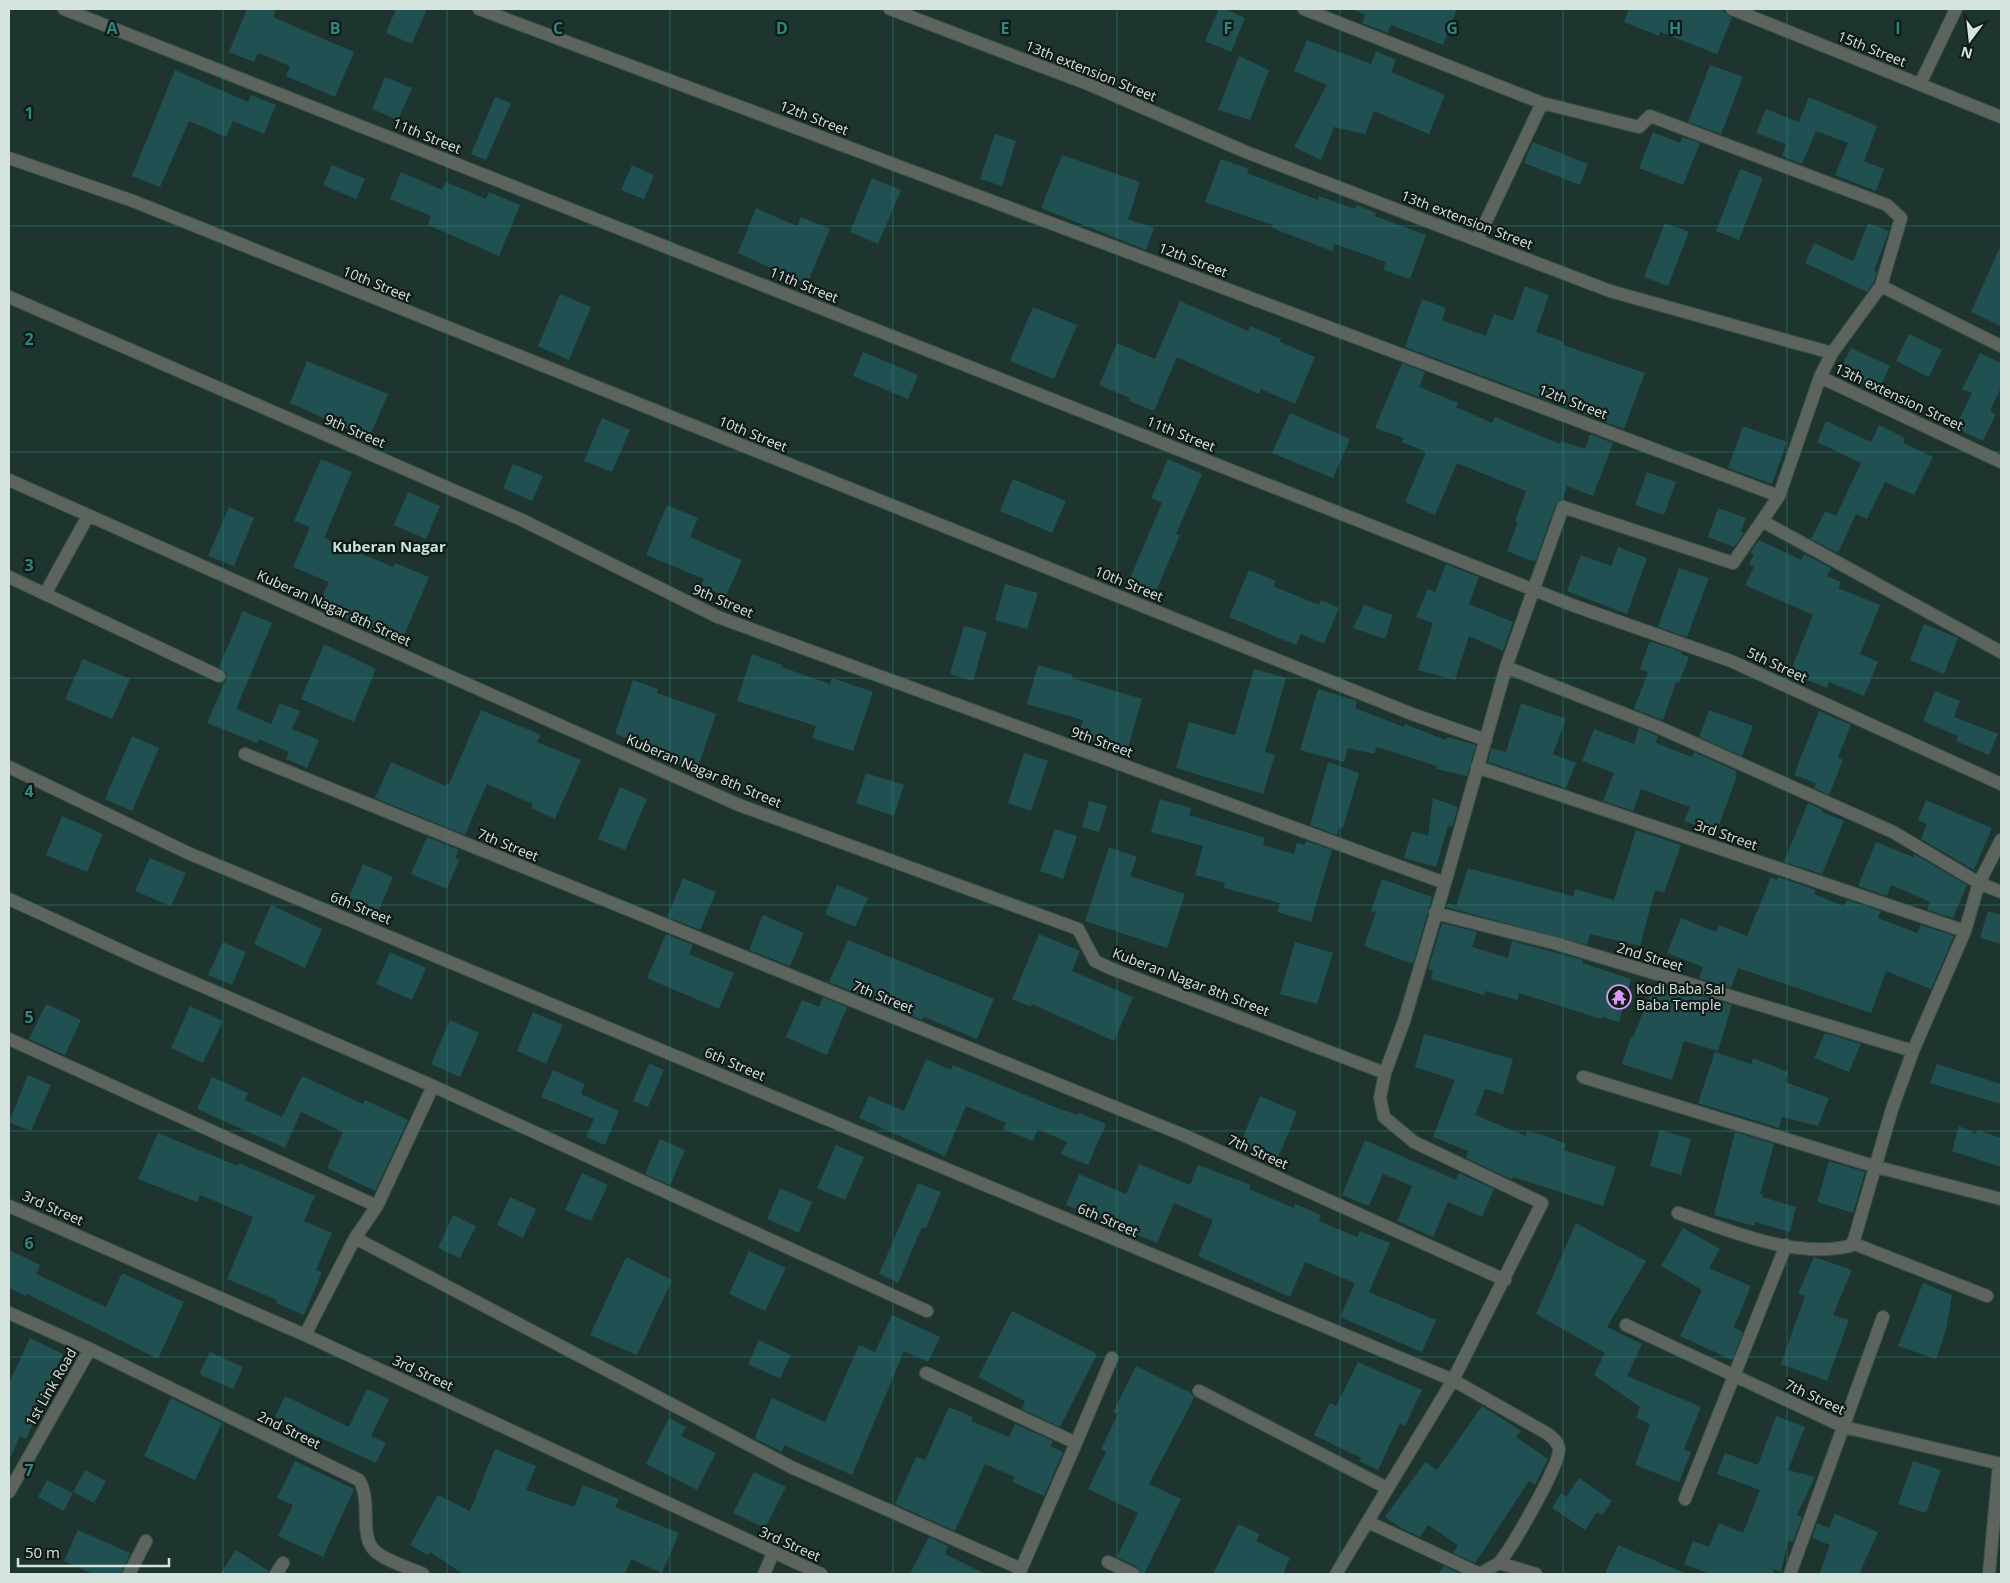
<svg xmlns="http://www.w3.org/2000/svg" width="2010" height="1583" viewBox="0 0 2010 1583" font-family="'Open Sans',sans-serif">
<rect width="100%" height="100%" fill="#1d352e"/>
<path fill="#215053" d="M247 9H276L273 17 354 52 335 97 286 76 290 66 258 53 254 62 229 52Z
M396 9H427L412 44 386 33Z
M1219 9H1225L1245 18 1231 52 1205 41Z
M1353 9H1457L1443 45 1391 25 1388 33 1362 23 1365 15Z
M1629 9H1721L1732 18 1717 54 1660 32 1659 36 1624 22Z
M1307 40 1371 64 1376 51 1396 60 1391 72 1445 95 1429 134 1374 111 1365 134 1334 127 1321 160 1294 147 1327 85 1294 71Z
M1239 56 1269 70 1250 120 1218 110Z
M1710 65 1743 77 1721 134 1688 122Z
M175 70 248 102 251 95 276 105 264 134 233 121 226 137 189 121 160 187 132 176Z
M385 77 412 88 398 120 372 109Z
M495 97 511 103 486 160 471 154Z
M1809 97 1877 126 1864 161 1884 169 1876 191 1835 175 1848 143 1816 131 1802 164 1782 156 1786 144 1756 133 1766 109 1799 122Z
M1653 132 1680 143 1682 137 1700 143 1683 185 1639 168Z
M995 134 1016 141 1002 186 980 179Z
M1533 142 1588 164 1580 185 1524 163Z
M1062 155 1140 182 1128 219 1154 228 1146 250 1041 208Z
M1221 159 1249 169 1247 173 1318 200 1319 196 1355 209 1357 205 1376 213 1375 216 1426 235 1410 279 1383 270 1386 262 1335 244 1332 251 1272 228 1273 225 1205 202Z
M332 165 365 179 356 199 323 185Z
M632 165 654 175 644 199 621 190Z
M1740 169 1763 178 1739 240 1716 231Z
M401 172 442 190 446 182 486 199 489 192 520 205 499 256 428 225 431 216 390 199Z
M872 178 901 190 878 244 850 232Z
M756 208 797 226 801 217 830 229 807 284 738 253Z
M1665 223 1689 232 1668 286 1644 277Z
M1868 223 1889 231 1874 271 1877 272 1874 282 1867 292 1805 263 1814 243 1853 261Z
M2001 245V326L1971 312Z
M1525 286 1549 295 1536 332 1564 342 1563 345 1645 373 1624 429 1405 347 1422 299 1446 308 1442 320 1486 336 1494 314 1513 321Z
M560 294 591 307 569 360 538 346Z
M1180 301 1248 331 1250 326 1281 339 1280 342 1315 357 1295 404 1261 389 1259 394 1177 357 1154 411 1129 401 1130 398 1099 385 1117 343 1155 359Z
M1033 307 1077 325 1054 379 1010 361Z
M1909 334 1942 350 1929 377 1896 361Z
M1851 348 1890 366 1878 391 1839 372Z
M863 352 918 375 908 399 853 376Z
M1980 353 2001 363V387L1990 411 1996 414 1983 441 1955 428 1972 393 1962 389Z
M307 361 388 394 369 438 290 403Z
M1402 363 1425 372 1419 387 1458 403 1456 407 1492 423 1495 417 1560 444 1561 441 1585 449 1590 434 1613 443 1593 496 1567 486 1563 499 1556 504 1535 562 1507 551 1518 522 1515 521 1526 491 1457 463 1435 515 1405 502 1426 452 1402 442 1404 438 1375 428Z
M1290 413 1350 439 1333 478 1272 453Z
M602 418 630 430 612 472 584 461Z
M1826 421 1871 442 1879 425 1905 438 1903 443 1933 457 1914 495 1885 482 1867 519 1856 514 1838 553 1811 539 1825 511 1836 516 1861 463 1817 442Z
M1743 426 1787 442 1772 484 1728 468Z
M321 459 352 472 324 538 393 567 395 563 429 577 400 645 366 630 368 627 318 606 329 582 293 567 310 527 294 521Z
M1168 459 1202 474 1176 534 1180 535 1154 596 1127 585 1162 503 1151 498Z
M513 464 543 476 532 501 503 488Z
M1647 472 1676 482 1664 515 1635 505Z
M1013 479 1066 501 1052 533 1000 511Z
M408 492 440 506 426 539 394 525Z
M667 505 698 518 690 537 742 560 726 596 701 586 704 579 646 555Z
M229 507 254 518 234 566 208 556Z
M1718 508 1746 518 1741 531 1744 533 1734 547 1708 537Z
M1759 540 1801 560 1804 554 1831 568 1827 576 1841 582 1838 588 1880 605 1860 654 1878 662 1864 696 1829 682 1827 688 1790 673 1813 615 1745 585 1754 567 1749 564 1754 554 1750 553Z
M1618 547 1647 558 1627 614 1567 591 1581 555 1611 566Z
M1446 564 1479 577 1469 604 1513 622 1503 651 1469 636 1455 680 1418 670 1433 623 1416 617 1428 589 1435 592Z
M1679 568 1709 578 1687 637 1658 627Z
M1249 570 1276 581 1273 586 1319 605 1321 600 1339 608 1324 644 1301 634 1296 645 1229 617Z
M1005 584 1038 593 1027 629 995 620Z
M1364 605 1393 615 1385 639 1353 628Z
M243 611 272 623 236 709 271 724 280 703 300 711 292 729 319 740 307 768 286 759 289 752 259 739 257 743 207 723 226 679 227 673 219 667Z
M1924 624 1958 638 1944 674 1910 660Z
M964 626 987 632 973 681 950 674Z
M1652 642 1682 652 1681 654 1689 657 1679 683 1676 682 1663 720 1634 709 1648 672 1640 669 1649 643Z
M324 644 376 669 354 722 301 699Z
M752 654 782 665 781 667 830 684 832 678 873 692 853 751 812 738 816 726 737 701Z
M83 659 130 679 112 719 65 699Z
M1038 665 1073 675 1072 678 1142 699 1127 751 1078 737 1083 720 1027 704Z
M1254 669 1286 678 1265 752 1275 755 1263 794 1176 768 1189 722 1235 735Z
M633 680 658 689 657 693 716 714 697 770 672 761 673 758 644 748 645 744 615 734Z
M1318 689 1357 701 1355 708 1404 727 1405 724 1446 740 1447 737 1476 745 1467 776 1436 769 1437 766 1377 747 1374 754 1348 748 1344 762 1300 750Z
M1935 691 1960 701 1954 717 1998 734 1989 755 1956 741 1958 736 1923 721Z
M1521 703 1566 719 1553 754 1576 763 1566 788 1488 762 1491 748 1506 752Z
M481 710 541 735 537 742 581 760 555 819 531 808 533 804 487 784 465 835 375 798 391 762 446 786V783L449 784Z
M1709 710 1753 726 1742 756 1699 737Z
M1819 711 1851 725 1838 757 1843 760 1829 795 1814 788 1816 783 1794 775Z
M1639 728 1658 736 1656 743 1692 757 1694 752 1736 771 1735 775 1737 776 1716 833 1684 821 1690 807 1641 789 1633 811 1603 801 1614 773 1582 761 1594 729 1634 744Z
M132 736 159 748 132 811 105 799Z
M1024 753 1048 761 1031 811 1008 803Z
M1328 762 1359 773 1343 828 1339 827 1337 835 1310 825Z
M866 773 904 785 894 816 856 803Z
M620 787 647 799 625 850 598 839Z
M1433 798 1458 807 1452 827 1448 826 1436 867 1404 858 1412 831 1428 836Z
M1160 799 1191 808 1189 815 1265 838 1263 845 1294 854 1297 843 1304 845 1306 841 1332 850 1311 922 1277 912 1280 903 1224 888 1225 883 1195 875 1203 846 1151 832Z
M1926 800 1992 828 1974 870 1921 839 1927 824 1918 820Z
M1089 801 1107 806 1099 832 1082 827Z
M1808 803 1823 810 1822 812 1844 821 1822 874 1784 862Z
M62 816 103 834 87 872 46 855Z
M1055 829 1077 836 1063 879 1040 871Z
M1636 830 1681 845 1664 893 1655 890 1640 946 1590 934 1587 945 1446 907 1448 903 1456 906 1468 868 1573 896 1575 889 1614 900Z
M427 837 459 850 455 858 459 860 447 889 411 874Z
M1876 842 1913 857 1914 854 1967 885 1953 918 1927 910 1930 902 1891 885 1887 896 1858 886Z
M1109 847 1137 857 1130 876 1185 894 1167 948 1085 921Z
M150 858 186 873 171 906 135 891Z
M363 864 393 877 379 910 349 897Z
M1771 877 1777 880 1778 877 1816 890 1814 894 1844 906 1847 900 1881 911 1878 918 1917 933 1921 925 1954 936 1931 989 1886 971 1871 1013 1738 968 1731 988 1699 978 1703 967 1667 953 1681 918 1716 932 1719 925 1747 936Z
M683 878 716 892 700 930 667 917Z
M1382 879 1432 897 1413 964 1364 946 1376 912 1371 911Z
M837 885 868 898 855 927 825 914Z
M271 905 322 929 305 968 254 944Z
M1988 911 2001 915V944L1980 938Z
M763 915 804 933 790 966 749 950Z
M1442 923 1477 932 1472 947 1508 958 1512 941 1583 960 1582 963 1631 979 1619 1022 1602 1017 1601 1019 1519 993 1517 1000 1485 991 1484 995 1431 979 1433 971 1428 969Z
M666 934 693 945 689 954 734 973 719 1009 647 978Z
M1039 934 1080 951 1072 971 1133 997 1114 1041 1032 1004 1031 1007 1012 999Z
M848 940 994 999 977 1039 924 1017 922 1020 829 982Z
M223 942 246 952 232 985 208 975Z
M1295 942 1333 953 1317 1004 1280 994Z
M390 952 426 968 412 1000 376 984Z
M1654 986 1692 997 1694 994 1732 1005 1718 1051 1684 1041 1672 1080 1622 1064 1631 1037H1633Z
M823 997 847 1007 827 1055 786 1037 802 1000 819 1007Z
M46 1004 81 1020 65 1055 29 1039Z
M190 1006 223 1021 203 1063 171 1048Z
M533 1012 563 1025 546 1064 517 1051Z
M450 1020 479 1033 460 1077 431 1064Z
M1825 1033 1861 1044 1849 1072 1814 1058Z
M1424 1034 1513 1059 1503 1094 1485 1089 1475 1115 1526 1136 1527 1131 1543 1135 1566 1144 1564 1150 1616 1167 1603 1206 1513 1177 1512 1179 1504 1176 1466 1158 1468 1151 1433 1137 1455 1080 1415 1067Z
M1715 1052 1751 1064 1753 1058 1788 1072 1785 1082 1829 1098 1818 1126 1782 1117 1779 1128 1698 1103Z
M926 1059 951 1070 953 1065 1057 1108 1078 1115 1079 1113 1106 1124 1088 1165 1061 1154 1067 1142 1038 1129 1033 1141 1003 1129 1006 1123 966 1106 945 1156 859 1118 869 1096 904 1111Z
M649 1063 664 1070 648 1107 633 1101Z
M1937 1064 2001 1084V1104L1930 1083Z
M553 1070 585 1084 581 1094 619 1111 605 1145 586 1137 594 1119 541 1097Z
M28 1075 51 1085 31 1131 9 1122Z
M302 1076 363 1104 365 1100 408 1120 375 1191 327 1168 343 1132 301 1112 285 1148 197 1109 212 1077 248 1093 245 1100 282 1117Z
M1260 1096 1297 1112 1277 1160 1240 1144Z
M1959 1126 1976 1134 1977 1130 2001 1138V1167L1952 1151Z
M1660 1130 1691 1139 1681 1175 1650 1166Z
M1735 1132 1774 1144 1760 1194 1763 1195 1762 1197 1796 1207 1790 1232 1755 1222 1754 1226 1714 1215Z
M158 1133 238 1166 239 1163 315 1196 304 1221 332 1233 316 1270 322 1272 304 1315 276 1303 277 1300 227 1279 253 1217 200 1195 197 1202 138 1179Z
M660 1139 685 1150 670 1185 645 1174Z
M1365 1140 1456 1180 1459 1173 1494 1189 1482 1217 1448 1202 1433 1237 1397 1221 1412 1186 1383 1174 1369 1206 1342 1195Z
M836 1145 864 1157 845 1200 817 1188Z
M1829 1161 1865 1172 1853 1213 1817 1202Z
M1139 1164 1190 1185 1198 1165 1251 1185 1249 1189 1294 1208 1295 1204 1321 1215 1319 1221 1357 1237 1360 1231 1390 1243 1369 1292 1436 1320 1422 1352 1340 1317 1355 1283 1305 1262 1290 1297 1198 1256 1213 1220 1174 1203 1157 1243 1066 1205 1079 1174 1126 1194Z
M582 1173 608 1185 591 1221 565 1210Z
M918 1183 941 1192 926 1228 922 1227 898 1283 879 1274Z
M780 1188 812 1202 799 1233 767 1219Z
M510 1197 536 1209 523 1238 497 1225Z
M453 1215 476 1226 460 1258 438 1248Z
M1576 1223 1646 1261 1607 1327 1642 1344 1627 1376 1701 1407 1684 1449 1691 1452 1679 1482 1635 1465 1650 1424 1636 1418 1640 1407 1594 1375 1605 1353 1536 1314Z
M1683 1228 1720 1249 1709 1268 1751 1286 1734 1327 1743 1332 1732 1360 1680 1336 1702 1290 1661 1266Z
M9 1250 40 1265 36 1274 106 1307 122 1273 184 1302 158 1359 27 1294 26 1296 9 1288Z
M749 1251 786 1268 765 1311 729 1294Z
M626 1257 672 1280 637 1355 590 1335Z
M1814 1257 1852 1270 1833 1315 1849 1320 1827 1381 1781 1364 1805 1296 1798 1294Z
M1923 1283 1952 1295 1946 1330 1936 1359 1898 1346Z
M1012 1311 1097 1354 1060 1427 1022 1409 1025 1401 978 1377Z
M892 1315 940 1337 928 1362 904 1351 852 1475 784 1445 782 1452 756 1439V1434L772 1398 825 1422 859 1345 875 1352Z
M30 1338 63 1354 34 1416 36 1417 26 1439 20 1436 9 1461V1383Z
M759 1340 791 1355 780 1379 748 1364Z
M210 1352 243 1367 233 1389 199 1374Z
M1358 1362 1422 1390 1405 1426 1400 1423 1378 1470 1359 1461 1361 1458 1314 1435 1330 1403 1336 1406Z
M1136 1366 1191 1393 1194 1398 1149 1484 1181 1499 1144 1574H1141L1137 1567 1117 1557 1138 1513 1088 1489 1106 1452 1101 1449 1118 1414 1113 1412Z
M367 1389 389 1399 371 1436 386 1443 376 1463 275 1417 285 1396 349 1427Z
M171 1398 222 1423 195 1480 144 1456Z
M1482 1406 1521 1431 1516 1437 1548 1459 1535 1485 1529 1481 1475 1563 1453 1553 1458 1545 1428 1525 1420 1537 1401 1528 1385 1517 1425 1462 1437 1470Z
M949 1407 973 1417 971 1421 1009 1437 1015 1424 1053 1441 1050 1446 1063 1452 1044 1496 1012 1482 1015 1477 985 1464 955 1531 895 1504 916 1457 925 1460Z
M1776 1416 1805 1427 1788 1470 1815 1477 1797 1515 1802 1517 1793 1542 1788 1541 1781 1572 1774 1569 1773 1574H1710L1684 1564 1693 1541 1709 1547 1719 1523 1743 1533 1760 1490 1717 1474 1725 1453 1758 1465Z
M669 1418 686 1427 681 1436 716 1453 697 1490 646 1464Z
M495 1449 536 1466 526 1490 574 1507 583 1485 619 1499 615 1507 679 1533 662 1573 631 1559 625 1574H463L430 1552 428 1555 410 1545 438 1495 470 1511Z
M295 1461 354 1489 323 1557 278 1536 293 1505 277 1498Z
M1913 1461 1941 1470 1926 1513 1898 1504Z
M85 1470 106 1481 94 1503 73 1492Z
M754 1472 786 1487 765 1528 733 1513Z
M1579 1478 1612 1501 1602 1515 1597 1512 1585 1530 1552 1508 1561 1493 1566 1497Z
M47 1480 73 1493 64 1511 38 1497Z
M1835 1514 1878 1532 1859 1574H1819L1830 1545 1812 1538 1817 1523 1829 1528Z
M1238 1524 1260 1534 1256 1541 1290 1558 1283 1574H1213Z
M78 1530 130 1553 121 1574H93L64 1561Z
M929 1537 948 1546 945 1554 985 1574H910Z
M1618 1545 1687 1574H1605Z
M236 1550 269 1571 268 1574H220Z
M1444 1566 1461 1574H1438Z"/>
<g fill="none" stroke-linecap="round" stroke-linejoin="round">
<g stroke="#3b514a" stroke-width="14">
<path id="minor" d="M64 9 1572 605 1731 661 2001 784
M479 9 1779 496 1820 377
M890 9 1088 84 1246 152 1610 291 1832 353 1820 377 2001 462
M1304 9 1542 103 1477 240
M1732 9 2001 117
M1920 84 1956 9
M1542 103 1639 127 1650 116 1887 205 1901 218 1881 286
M9 158 133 201 1412 714 1486 740
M9 297 522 520 718 617 1445 883
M1832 353 1881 286 2001 346
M9 480 739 805 1078 929 1095 961 1112 969 1385 1073
M1762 521 2001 652
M9 577 45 594 88 516
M45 594 219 676
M1506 667 1658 727 1893 832 1979 883 2001 892
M245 754 1181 1134 1505 1280
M9 767 188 853 1453 1380 1548 1434C1553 1438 1558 1442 1559 1449 1560 1465 1511 1549 1499 1563
M1477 767 1965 931
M9 899 144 961 433 1086 927 1311
M1435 913 1554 943 1913 1051
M9 1039 377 1206
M1583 1077 1877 1167 2001 1199
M9 1206 305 1335 821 1574
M1678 1213C1731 1231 1794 1259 1850 1246L1854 1240 1892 1109 1913 1051 1965 931 1979 883 2001 840
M355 1238 791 1467 1021 1569
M1852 1243 1987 1296
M9 1313 90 1349 359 1480C372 1500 359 1535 374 1550 383 1560 410 1568 423 1574
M1626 1325 1844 1427 2001 1464
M305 1335 355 1238 377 1206 433 1086
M926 1373 1076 1443 1019 1574
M1199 1391 1387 1488
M1076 1443 1112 1358
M9 1492 90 1349
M1685 1499 1786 1245
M1368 1522 1480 1574 1499 1563 1536 1574
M1108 1562 1133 1574
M129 1574 146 1541
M276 1574 283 1563
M764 1574 773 1553
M1336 1574 1453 1380 1542 1203 1414 1142 1384 1117 1380 1098 1385 1073 1404 1021 1445 883 1506 667 1563 507 1733 563 1779 496
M1790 1574 1883 1317
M1989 1574 1999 1464"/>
</g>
<use href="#minor" stroke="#5c645d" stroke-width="12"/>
</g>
<path fill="none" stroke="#2d867f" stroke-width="1" stroke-opacity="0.55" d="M223 9V1574M447 9V1574M670 9V1574M893 9V1574M1117 9V1574M1340 9V1574M1563 9V1574M1787 9V1574M9 226H2001M9 452H2001M9 678H2001M9 905H2001M9 1131H2001M9 1357H2001"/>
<defs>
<g id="temple-ring" transform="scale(1.25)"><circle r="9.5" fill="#101a17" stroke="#d69bfa" stroke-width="1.5"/><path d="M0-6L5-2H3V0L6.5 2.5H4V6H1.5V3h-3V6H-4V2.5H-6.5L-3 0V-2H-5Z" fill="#d69bfa"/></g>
</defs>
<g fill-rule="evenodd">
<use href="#temple-ring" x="1619" y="997"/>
</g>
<g text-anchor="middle" stroke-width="4.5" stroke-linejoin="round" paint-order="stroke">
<g font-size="14" fill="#d6e4e0" stroke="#101a17">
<text transform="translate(1872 49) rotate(22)" y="5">15th Street</text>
<text transform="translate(1091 71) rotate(22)" y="5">13th extension Street</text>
<text transform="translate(814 118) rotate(21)" y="5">12th Street</text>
<text transform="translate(427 136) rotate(22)" y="5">11th Street</text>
<text transform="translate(1467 220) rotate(21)" y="5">13th extension Street</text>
<text transform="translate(1193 260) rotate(21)" y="5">12th Street</text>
<text transform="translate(377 284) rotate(22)" y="5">10th Street</text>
<text transform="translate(804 285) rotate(22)" y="5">11th Street</text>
<text transform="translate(1899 397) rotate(25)" y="5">13th extension Street</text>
<text transform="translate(1573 402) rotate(21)" y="5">12th Street</text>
<text transform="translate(355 431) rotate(23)" y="5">9th Street</text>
<text transform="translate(753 434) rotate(22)" y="5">10th Street</text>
<text transform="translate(1181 434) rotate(22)" y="5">11th Street</text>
<text transform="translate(1129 584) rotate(22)" y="5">10th Street</text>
<text transform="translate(723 601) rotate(23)" y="5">9th Street</text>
<text transform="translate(334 608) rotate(24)" y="5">Kuberan Nagar 8th Street</text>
<text transform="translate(1777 665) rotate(25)" y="5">5th Street</text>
<text transform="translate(1102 742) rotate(20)" y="5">9th Street</text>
<text transform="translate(704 771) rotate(23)" y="5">Kuberan Nagar 8th Street</text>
<text transform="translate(1726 835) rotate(19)" y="5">3rd Street</text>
<text transform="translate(508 845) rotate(22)" y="5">7th Street</text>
<text transform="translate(361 908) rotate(22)" y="5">6th Street</text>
<text transform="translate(1650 957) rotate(17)" y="5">2nd Street</text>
<text transform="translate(1191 982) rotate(21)" y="5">Kuberan Nagar 8th Street</text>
<text transform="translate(883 997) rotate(22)" y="5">7th Street</text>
<text transform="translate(735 1064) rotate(23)" y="5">6th Street</text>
<text transform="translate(1258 1152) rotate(24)" y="5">7th Street</text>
<text transform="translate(53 1208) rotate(24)" y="5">3rd Street</text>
<text transform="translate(1108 1220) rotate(23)" y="5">6th Street</text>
<text transform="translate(423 1373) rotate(25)" y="5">3rd Street</text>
<text transform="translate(51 1387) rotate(-60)" y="5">1st Link Road</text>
<text transform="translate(1815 1397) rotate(25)" y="5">7th Street</text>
<text transform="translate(289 1430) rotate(26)" y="5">2nd Street</text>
<text transform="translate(790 1544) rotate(24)" y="5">3rd Street</text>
</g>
<g font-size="14" fill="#d6e4e0" stroke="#101a17" text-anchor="start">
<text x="1636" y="994">Kodi Baba Sai<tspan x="1636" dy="16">Baba Temple</tspan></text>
</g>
<g font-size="15" font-weight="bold" fill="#c9e5dc" stroke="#101a17">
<text x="389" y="552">Kuberan Nagar</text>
</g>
</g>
<g font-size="16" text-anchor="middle" font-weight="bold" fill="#2d867f" stroke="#101a17" stroke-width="4.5" stroke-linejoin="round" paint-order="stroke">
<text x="112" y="34">A</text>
<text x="335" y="34">B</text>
<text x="558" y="34">C</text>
<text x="782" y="34">D</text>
<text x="1005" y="34">E</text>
<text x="1228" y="34">F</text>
<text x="1452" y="34">G</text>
<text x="1675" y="34">H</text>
<text x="1898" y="34">I</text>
<text x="29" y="119">1</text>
<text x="29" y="345">2</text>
<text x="29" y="571">3</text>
<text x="29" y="797">4</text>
<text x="29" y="1023">5</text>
<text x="29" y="1249">6</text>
<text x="29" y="1476">7</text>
</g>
<rect width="2010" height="1583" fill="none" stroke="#d6e4e0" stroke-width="20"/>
<g transform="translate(1970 40) rotate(195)" stroke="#101a17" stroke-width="4" paint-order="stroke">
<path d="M0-4L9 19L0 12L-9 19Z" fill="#d6e4e0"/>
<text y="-8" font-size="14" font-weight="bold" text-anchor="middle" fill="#d6e4e0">N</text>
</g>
<path d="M18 1558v8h151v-8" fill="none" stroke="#d6e4e0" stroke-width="2.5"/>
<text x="25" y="1558" font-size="15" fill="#d6e4e0" stroke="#101a17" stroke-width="4" paint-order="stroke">50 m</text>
</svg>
